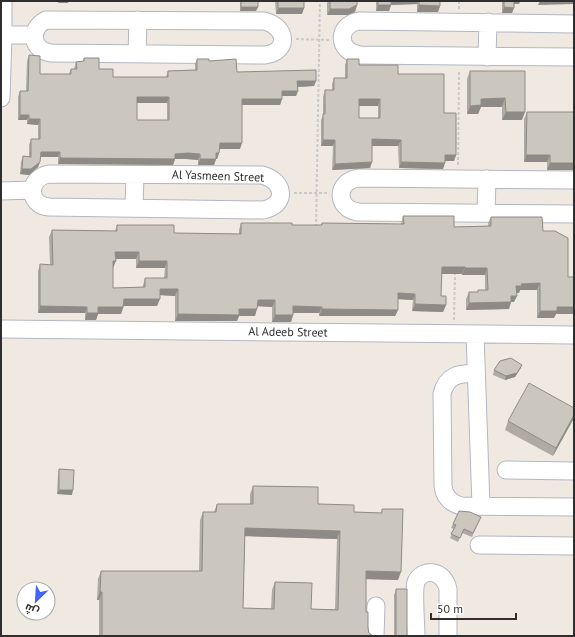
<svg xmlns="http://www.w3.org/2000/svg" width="575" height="637" viewBox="0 0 575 637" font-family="'PT Sans',Cairo,sans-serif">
<rect width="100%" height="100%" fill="#efe9e1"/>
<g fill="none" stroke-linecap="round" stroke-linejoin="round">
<g stroke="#b4b7c1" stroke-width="19">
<path id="minor" d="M46 20 264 21C287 26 290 52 265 55L51 53C32 51 28 29 46 20Z
M574 24 359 21C336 25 337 52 360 55L574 57
M3 35H34
M137 54 138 20
M487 57 488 22
M1 98 3 35V1
M49 174 262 175C286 181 287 206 263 210L49 207C27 205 27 178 49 174Z
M574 180 358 178C335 182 336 209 358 212L574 214
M1 191 32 190
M134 208 135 175
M486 213 487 179
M1 329 574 335
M475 334 481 506
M476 373C459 374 447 374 442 394L443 486C444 497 451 503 461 506L574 507
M506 470 574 471
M479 545 574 546
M375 636 376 606
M416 636C416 625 413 591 416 582 419 575 427 571 434 573 442 575 446 581 448 589V636"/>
</g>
<path stroke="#c9c9c9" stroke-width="2" stroke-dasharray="3 2" stroke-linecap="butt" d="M459 9V1
M296 39 329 40
M458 165 459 70
M294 193H327
M316 227 320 1
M454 320 455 272"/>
<use href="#minor" stroke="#fff" stroke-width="17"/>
</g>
<path fill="#afaba4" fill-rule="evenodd" d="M241 1H258V7L256 11H240V3Z
M275 1H304V8L302 14H276Z
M328 1H357V5L355 12 347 15H327V3Z
M376 1H440V6L438 12H417V4L391 5 389 11H376Z
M469 1H520L519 4H514L512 13H502V2H469Z
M29 55 40 74H69L71 69H74L76 62 83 61 84 58 99 69 113 77H166L168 71 195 70V64L197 59 209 61 237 72 316 81 314 86 298 87V91L296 96H282V99L280 105H242L240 149H219V153L217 159H216L214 165H198V160L186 159H175L173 165 58 164V157H40V162L38 167 29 175 20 174 21 162 23 156H29V145L31 139H38V125L27 124V120H18V97L20 91H26L27 61ZM137 103H167V120H137Z
M347 59 359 65 398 74 444 113 456 155 454 161H445L443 169 399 168 398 146H372V162L370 168 332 170 333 146H321V120L323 115V97L325 90H332V84L334 78H345V65ZM359 106H378V118H359Z
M470 71H525L522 120H502V107H481L478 114H467V79Z
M527 112H574V170H547V162H524V119Z
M403 216 454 227 488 226V223L491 217 543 231 556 314 554 318H537V290H520L519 293H516L514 302H511L509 309 466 310V299L469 292H478V290H485V275H462V274H441V296L446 305 443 312 412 311 413 300 398 299V310L395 316H319V313H293V315L291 322H272V307L257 306 255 316H239L237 321H175V296L160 295 157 306H124L121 314H98L96 320H85V313H38V271L40 264 50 265 49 237 52 230 115 231 117 225 174 233 239 234V230L241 223 292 225H321L322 223 401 224ZM115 259H136V268H165L164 278H145L143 285V287L113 288V268Z
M522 365 520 369 515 377 505 380 493 375 494 370Z
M574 408V418L553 456 505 430 508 421Z
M59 469 72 495 57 494 58 474Z
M253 486 318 504 354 512 381 513 382 509 398 580 366 579V612L369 633 373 636H99V600H97L98 579 101 571H199L200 520 203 512H214L217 504H250V494ZM245 536 337 539 335 609H311L275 582 272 590 271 609 243 608Z
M481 517 472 537 462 533 458 542 450 538 454 529 451 528 453 524Z
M396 589 407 636H394V595Z"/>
<path fill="#8e8b86" d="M59 1H69L68 3H58Z
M390 1H418L417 4 389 5Z
M469 1H502V2H469Z
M513 1H520L519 4H512Z
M540 1H574V4L538 5Z
M357 5 355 12 347 15H327L330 9Z
M378 5H391L389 11H376Z
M419 5 440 6 438 12H417Z
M241 7H258L256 11H240Z
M504 7 514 8 512 13H502Z
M278 8H304L302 14H276Z
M297 81H316L314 86 295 87Z
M282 91H298L296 96H280Z
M137 97H169L167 103H135Z
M505 98 502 107H481L478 114H467L470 106 481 99Z
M242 99H282L280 105H240Z
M359 99H380L378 106H357Z
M506 112H525L522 120H502Z
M20 115H29L27 120H18Z
M29 119H40L38 125 27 124Z
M372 139 401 140 398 146H370Z
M323 140H335L333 146H321Z
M220 143H242L240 149H218Z
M41 152H60L58 157H39Z
M188 153 200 154 198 160 186 159H175L173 165 58 164 60 158Z
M216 153H219L217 159H214Z
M445 155H456L454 161H443Z
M526 155H550L547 162H524Z
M200 159H216L214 165H198Z
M40 162 38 167 29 175 20 174 22 169Z
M372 162 370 168 332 170 335 164Z
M401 162 445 163 443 169 399 168Z
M550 163H574V170H547Z
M115 252H139L136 259H113Z
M113 261H116L113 268Z
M139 261H167L165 268H136Z
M442 267H465L462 274H439Z
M465 268H487L485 275H462Z
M540 283 537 290H520L519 293H514L516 286 521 284Z
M160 289H178L175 296 157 295Z
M398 293 415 294 413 300 395 299Z
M511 296H517L514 302H511L509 309 466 310 469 303Z
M124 299H160L157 306H121Z
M258 300H275L272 307 255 306Z
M415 304 446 305 443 312 412 311Z
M40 306 87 307 85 313H38Z
M293 306 322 307 319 313H291Z
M98 307H123L121 314H98L96 320H85L87 313Z
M557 307H574V314H556L554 318H537L540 311Z
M239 309H257L255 316H239L237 321H175L178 314Z
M322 309 398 310 395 316H319Z
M275 315H293L291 322H272Z
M522 365 520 369 515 377 505 380 506 376Z
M574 415V418L553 456 556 448Z
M59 490H73L72 495 57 494Z
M245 528 340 531 337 539 242 536Z
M366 571 401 572 398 580 363 579Z
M100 592H102L99 600H97Z"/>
<path fill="#cbc7bf" stroke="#8e8b86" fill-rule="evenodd" d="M241 1H258V7H241Z
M278 1H304V8H278Z
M330 1H357V5L349 9H330Z
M378 1H391V5H378Z
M419 1H440V6L419 5Z
M504 1H514V8L504 7Z
M29 55 40 56V74H71V69H77L76 62 84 61V58H99V69H113V77H168V71L197 70V59H209V61L236 59 237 72 316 70V81H297L298 91H282V99H242V143H220L219 153H216V159H200V154L188 153 175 154V159L60 158V152H41L40 162 31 169H22L23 156 31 157V139H40V119H29V115H20V91H28ZM137 97H169V120H137Z
M347 59H359V65H398V74H444V113H456V155H445V163L401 162V140L372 139V162L335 164V140H323V114H325V90H334V78H347ZM359 99H380V118H359Z
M470 71H525V112H506L505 98 481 99V105L470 106Z
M527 112H574V163H550V155H526Z
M403 216H454V227L491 226V217H542L543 231H555L568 238V277H574V307H557V311H540V283L521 284 522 286H516L517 296H511V302L469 303V292H478V290H488L487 268H465V267H442L441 296H446V305L415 304V294L398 293V310L322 309V307L293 306V315H275V300H258L257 309H239V315L178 314V289H160V299H124L123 307H98V313H87V307L40 306V264L53 265 52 230 117 231V225H174V233L241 234V223H292V225H322V223L404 224ZM115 252H139V261H167V278H145V287L113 288V261H116Z
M511 358 522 365 517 373 506 376 494 370 500 361Z
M529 383 574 408V415L556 448 508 421Z
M59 469 74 470 73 490H59Z
M253 486 318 487V504L354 505V512L382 513V509H403L401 572 366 571V612H368V628L369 633 373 636H102V592H100L101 571H202L203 512H216L217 504H253ZM245 528 340 531 338 610 311 609 312 583 275 582 274 609 243 608Z
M459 511 470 512 481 517 473 533 464 529 460 538 451 534 456 525 453 524Z
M396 589H407V636H396Z"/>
<g text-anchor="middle" stroke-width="3" stroke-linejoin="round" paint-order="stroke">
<g font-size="12" fill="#2e2e2e" stroke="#fff">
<text transform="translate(218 176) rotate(2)" y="4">Al Yasmeen Street</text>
<text transform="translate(288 332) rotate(1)" y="4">Al Adeeb Street</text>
</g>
</g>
<rect width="575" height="637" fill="none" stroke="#2e2e2e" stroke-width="4"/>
<g transform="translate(36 601) rotate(205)"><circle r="19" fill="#ffffff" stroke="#ababab"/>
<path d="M0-3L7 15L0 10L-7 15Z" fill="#4264fb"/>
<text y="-6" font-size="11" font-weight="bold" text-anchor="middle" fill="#2e2e2e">ش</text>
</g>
<path d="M431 613v6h85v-6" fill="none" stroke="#2e2e2e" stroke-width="2"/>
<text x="437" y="613" font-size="12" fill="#2e2e2e" stroke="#ffffff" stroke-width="3" paint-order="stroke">50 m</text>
</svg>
